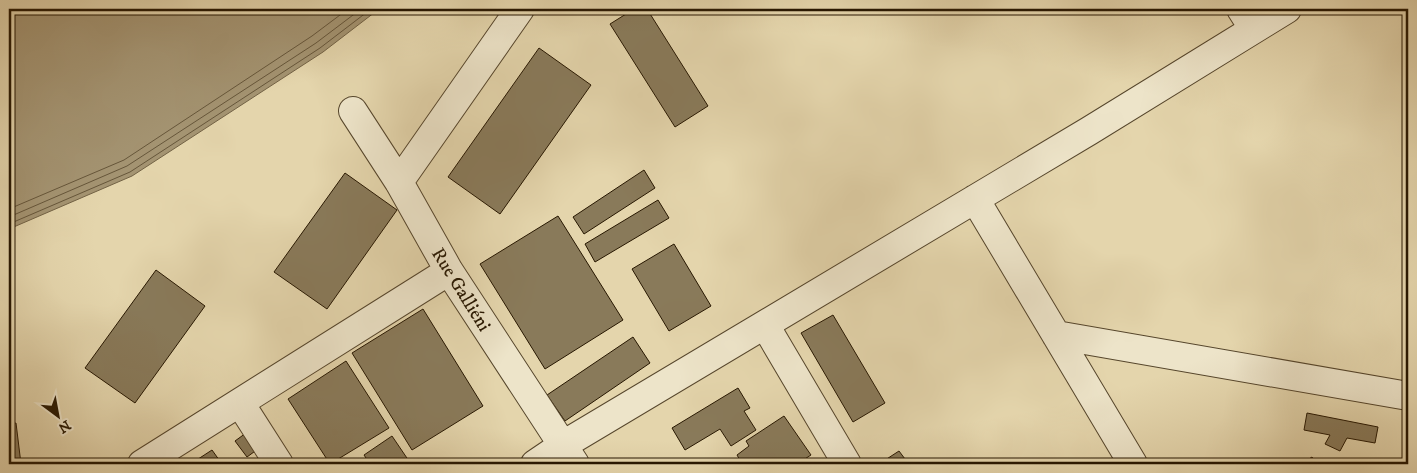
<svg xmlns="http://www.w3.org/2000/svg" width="1417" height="473" viewBox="0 0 1417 473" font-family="'IM FELL DW Pica',serif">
<rect width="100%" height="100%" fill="#e4d5ac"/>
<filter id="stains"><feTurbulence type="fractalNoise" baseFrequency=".004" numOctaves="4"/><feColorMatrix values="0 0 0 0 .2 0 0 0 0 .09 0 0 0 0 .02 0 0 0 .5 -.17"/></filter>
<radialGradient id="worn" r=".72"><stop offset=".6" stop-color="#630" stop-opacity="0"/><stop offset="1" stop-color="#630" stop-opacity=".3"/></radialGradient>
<path fill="#a49472" stroke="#726245" d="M9 9H379L323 52 132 176 9 229Z"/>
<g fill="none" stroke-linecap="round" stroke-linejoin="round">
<path stroke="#66563a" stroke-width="1" d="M9 209 124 160 312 36 348 9
M9 217 127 166 316 43 361 9
M9 224 130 172 320 48 371 9"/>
</g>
<path fill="#897a5a" stroke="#271701" d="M634 9H647L708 106 675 127 610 24Z
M539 48 591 85 500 214 448 177Z
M644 170 655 188 584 234 573 217Z
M345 173 397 210 327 309 274 272Z
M658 200 669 218 595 262 585 244Z
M558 216 623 320 545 369 480 264Z
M674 244 711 306 669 331 632 269Z
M156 270 205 306 135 403 85 368Z
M423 309 483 406 412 450 352 353Z
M833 315 885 403 853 422 801 333Z
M633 337 650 363 565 421 547 395Z
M346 361 389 428 330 464 288 399Z
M738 388 750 408 744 411 756 430 731 446 720 429 685 450 672 428Z
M1307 413 1378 427 1375 443 1347 438 1340 451 1325 444 1330 435 1304 430Z
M784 416 811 455 797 464H738L741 462 737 455 749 446 746 441Z
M16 423 21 464H9V424Z
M246 433 258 449 247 457 235 441Z
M392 436 411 464H370L364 455Z
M212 450 222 464H192V463Z
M899 451 908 463 905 464H879Z
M1312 457 1317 464H1301Z"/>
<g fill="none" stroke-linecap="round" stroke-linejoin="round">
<g stroke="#56462c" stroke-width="30">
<path id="minor" d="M1241 9 1253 28
M353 111 399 182 449 271 575 464
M399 182 520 9
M975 199 1133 464
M765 325 847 464
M1056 335 1408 396
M240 403 279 464
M142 464 449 271
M535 464 563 445 1089 131 1287 9"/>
</g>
<use href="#minor" stroke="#ede4c9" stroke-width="28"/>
</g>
<g text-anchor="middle" stroke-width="4" stroke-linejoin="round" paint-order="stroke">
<g font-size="19" fill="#271701" stroke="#ede4c9">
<text transform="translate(462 289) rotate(58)" y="7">Rue Galliéni</text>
</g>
</g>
<rect width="1417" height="473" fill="none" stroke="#e4d5ac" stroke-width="30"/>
<rect x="10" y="10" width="1397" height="453" fill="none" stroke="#271701" stroke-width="2.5"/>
<rect x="15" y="15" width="1387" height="443" fill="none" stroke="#271701"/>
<g transform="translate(58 416) rotate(148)" stroke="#ede4c9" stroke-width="4" paint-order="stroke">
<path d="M0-4L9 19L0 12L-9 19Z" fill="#271701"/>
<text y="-8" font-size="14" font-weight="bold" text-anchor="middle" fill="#271701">N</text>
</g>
<rect width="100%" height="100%" filter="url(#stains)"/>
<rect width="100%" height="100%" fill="url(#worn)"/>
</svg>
